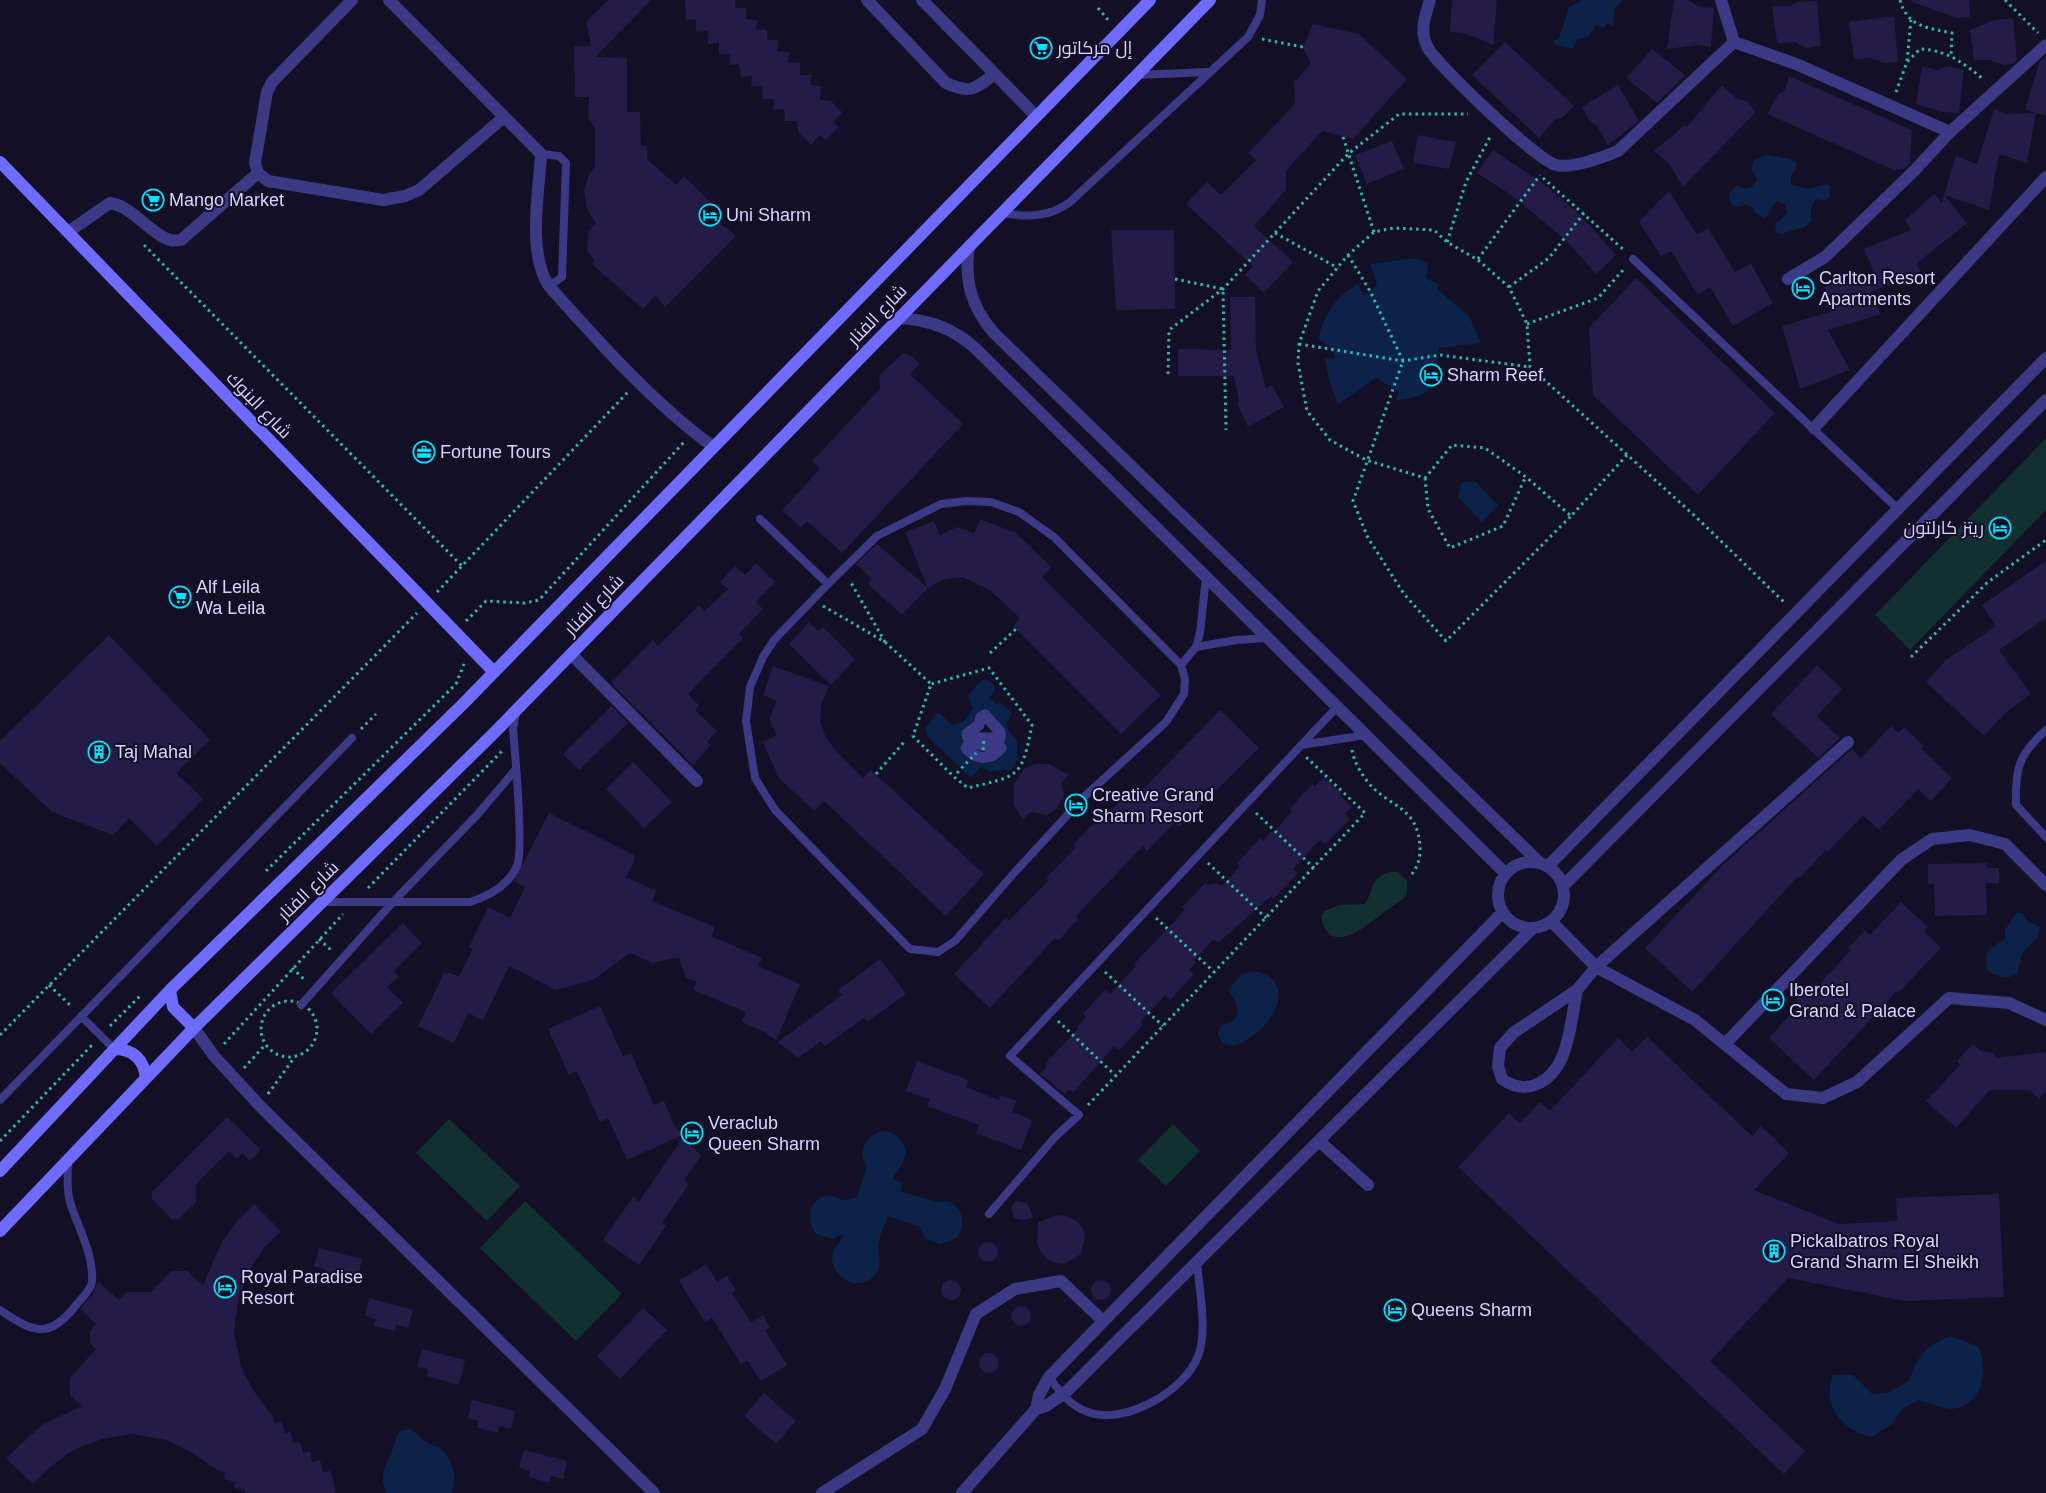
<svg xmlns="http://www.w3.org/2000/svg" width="2046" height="1493" viewBox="0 0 2046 1493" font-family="Arial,Cairo,sans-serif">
<rect width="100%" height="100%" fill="#130f26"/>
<path fill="#12302f" d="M2046 438V510L1910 650 1875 615Z
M1389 872H1398L1407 881V894L1403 899C1396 904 1389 908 1383 913 1366 926 1330 958 1321 917L1325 911 1339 905 1364 904C1375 892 1368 879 1389 872Z
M449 1119 520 1186 487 1221 416 1153Z
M1173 1124 1200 1151 1166 1186 1138 1160Z
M525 1201 622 1294 576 1341 480 1248Z"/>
<path fill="#0c2248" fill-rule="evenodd" d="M1583 0H1623L1615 7 1613 26 1607 23 1603 28 1596 25 1589 36 1577 40 1573 49 1556 45 1554 41 1559 38 1569 7Z
M1767 155 1790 159 1796 162V170L1791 175V184L1806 189 1827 184 1830 186V197L1825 201 1817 199C1808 207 1812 211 1811 221L1805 227 1781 234 1776 232 1775 223 1780 221 1787 213 1785 204 1776 201 1766 218 1755 213 1753 208 1746 205 1734 207 1730 202 1729 195 1736 185 1746 189 1752 187 1757 179 1751 168 1754 160Z
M1416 258 1428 263 1426 278 1439 285 1437 289 1469 316 1481 343 1439 348C1436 382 1436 398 1396 400L1399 392 1376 378 1338 404 1329 381 1325 359 1335 358 1332 349 1318 339C1327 311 1332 300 1358 284L1364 296 1377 285 1370 264Z
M1475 481 1498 505 1482 522 1458 497 1461 483Z
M982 680H988L994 684 995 691 989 698 997 705 1000 702 1012 713 1006 724 1009 732 1017 740V760L1012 769C1005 771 998 769 990 772L982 766 971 778 928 737 925 728 938 712 952 725 965 721 973 709 968 695ZM990 720 999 739 967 737Z
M2016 913H2022L2028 921 2040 927 2037 938 2022 953 2017 973C2006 981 1998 977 1987 970L1986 956 1989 949 2005 939V930Z
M1249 972C1258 971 1268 974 1274 981 1298 1012 1222 1072 1218 1033L1221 1026 1233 1021 1238 1013 1235 1000 1228 990 1241 975Z
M883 1131C899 1133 911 1146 903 1162 900 1169 895 1172 893 1179L903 1183 900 1191 933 1201 950 1202C964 1211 966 1223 957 1238L941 1244 925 1238 920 1227 888 1216C885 1225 879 1236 878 1246 877 1255 883 1262 877 1272 864 1293 833 1282 832 1258 832 1248 841 1243 843 1234L832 1239 816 1234C806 1221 807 1200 826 1196 834 1195 839 1200 845 1200 849 1200 853 1198 857 1198L867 1166C856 1151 867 1135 883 1131Z
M1951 1336 1979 1347C1988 1371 1983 1406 1952 1409 1942 1409 1928 1402 1918 1400L1902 1409 1892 1424 1872 1437C1843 1431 1821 1405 1833 1375H1853L1872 1394 1889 1392 1909 1381C1919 1355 1924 1346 1951 1336Z
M409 1429C417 1432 418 1437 424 1441 428 1444 434 1445 438 1447 453 1457 458 1477 451 1493H386C379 1476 385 1467 392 1451 397 1440 393 1431 409 1429Z"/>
<path fill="#241b47" d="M608 0H651L595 57 627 58V112H640L641 146H647V159L676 185 684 176 723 214 717 221 736 236 665 307 655 295 643 309 592 264 595 261 587 251 588 231 596 223 587 210 584 190 589 174 595 167V128L588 118 589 97H575L574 46H591L586 22Z
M685 0H735V8H746V19L757 20 756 29 767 30V40H778L777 51 789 52 788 62 800 63V75H812L810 85 821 86 820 100 831 101 842 112 833 122 839 127 826 140 820 135 811 145 799 133 796 121H785L784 109 774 110 773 99H763L762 86H751L752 76 741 77 739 64 729 65 730 54H719V43L708 44V31L696 32V19L686 20Z
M1452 0H1497L1493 45 1467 34 1450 32Z
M1674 0H1688L1700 7 1714 8 1711 47 1697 45 1667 49Z
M1912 0H1969L1970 17 1957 18 1912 2Z
M1817 1 1821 46 1808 48 1798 44V42L1777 43 1772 6H1790L1798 2Z
M1894 16 1898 62 1884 63 1869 58 1854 59 1849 22Z
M2013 18 2017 60 2013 64 2004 65 1989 60H1974L1970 30 1994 20Z
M1313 24 1359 34 1407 79 1353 139 1322 131 1286 171V190L1254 226 1293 262 1264 293 1245 275 1253 266 1186 204 1207 182 1221 195 1256 160 1248 153 1295 104 1294 82 1311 64 1303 47Z
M1505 42 1574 106 1562 118 1555 119 1539 138 1472 75Z
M1652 49 1685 75 1657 103 1626 78Z
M2046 56V116L2036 113 2027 163 1999 154 1989 210 1944 195 1956 156 1977 164 1994 109 2007 114 2035 113 2025 109 2040 61Z
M1922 66 1937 70 1949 66 1964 70 1959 113 1942 112 1916 104Z
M1789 76 1912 130 1910 163 1904 169 1894 170 1767 114 1778 95 1785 90Z
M1618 85 1639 121 1608 145 1597 126 1589 120 1582 107Z
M1722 85 1736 98 1747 101 1756 112 1683 187 1669 164 1654 151 1685 125 1687 127Z
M1418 135 1456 142 1449 169 1413 163Z
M1392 141 1404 169 1367 184 1355 155Z
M1493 150 1545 185 1580 215 1616 255 1596 274 1567 241 1511 195 1477 173Z
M1669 191 1697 235 1708 228 1735 272 1751 264 1773 303 1733 326 1710 287 1698 295 1671 251 1661 256 1639 222Z
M1934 194 1942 203 1944 195 1967 223 1916 264 1921 272 1871 292 1881 314 1828 330 1850 370 1800 389 1782 326 1830 312 1824 287 1874 273 1864 249 1911 230 1905 220Z
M1111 230H1174L1175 309 1116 310Z
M1636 278 1775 413 1698 495 1593 395 1589 328Z
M1230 297H1255L1256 350 1266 388 1272 385 1284 407 1248 427 1237 403 1239 402 1234 376H1178V349L1231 350Z
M903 353 913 357 920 364 910 374 963 424 842 553 807 521 801 528 782 510 820 469 812 461 880 389 879 376Z
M980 519 1016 533 1051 567 1042 577 1161 695 1121 734 1013 626 1020 618 991 591 963 577 945 579 928 588 905 532 934 521 940 535 957 527 974 533Z
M877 544 928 588 902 615 868 584 872 579 856 564Z
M2046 561V618L1999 650 2031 694 2005 713 1984 736 1926 682 1947 659 1996 626 1982 605Z
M756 563 775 582 756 602 763 609 739 634 743 638 688 694 699 705 695 710 717 731 707 742 711 745 693 765 611 683 653 640 658 646 699 605 705 611 728 589 720 582 735 566 745 575Z
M809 622 818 631 823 627 855 659 831 685 789 644Z
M109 635 210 740 176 773 203 799 157 846 129 818 113 835 52 812 0 763V741Z
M1817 665 1842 689 1817 716 1840 738 1818 758 1771 714Z
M773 666 829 686 821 704 820 722 825 735 835 750 863 778 871 770 984 874 946 916 824 801 814 811 778 777 763 742 777 735 769 719 777 701 763 695Z
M612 706 628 723 579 770 563 754Z
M1220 710 1259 748 1179 827 1175 823 1147 851 1143 846 1076 916 1078 919 1058 941 1055 938 990 1008 954 974 1006 918 1009 921 1049 880 1046 878 1076 847 1073 845 1094 823 1096 825 1131 790 1137 795Z
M1891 726 1898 733 1904 727 1924 746 1921 748 1952 778 1931 801 1918 789 1879 830 1863 815 1828 852 1826 850 1800 878 1798 876 1692 992 1645 948 1726 862 1852 749 1861 758Z
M633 762 672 802 644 828 606 789Z
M1035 764H1049L1069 775 1061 783 1064 795 1057 808 1047 815 1030 812 1023 820 1014 805V784L1025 768Z
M1324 777 1341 793 1339 795 1352 807 1345 814 1350 819 1325 844 1321 840 1314 846 1293 869 1298 873 1273 899 1271 896 1218 943 1214 939 1194 960 1196 962 1189 970 1194 974 1170 1000 1165 995 1140 1022 1143 1025 1119 1050 1114 1046 1073 1093 1070 1089 1065 1094 1040 1074 1047 1067 1045 1064 1078 1029 1077 1027 1086 1017 1083 1014 1105 990 1110 994 1136 966 1134 964 1185 910 1182 907 1205 883 1208 885 1216 883 1222 886 1240 866 1237 863 1260 838 1263 841 1271 831 1273 833 1292 811 1290 809 1312 784 1315 787Z
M549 813 634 855V861L626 877 656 891 652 901 715 927 711 936 762 958 758 966 800 984 776 1041 766 1033 742 1022 746 1012 693 990 697 982 686 978 679 957 653 963 630 953 593 980 556 990 509 966 483 1020 468 1013 454 1043 418 1026 444 973H450L459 977 473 949 469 947 488 907 510 918 525 887 514 881Z
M1987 863V868H1999V883H1986L1987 915 1935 916 1934 884H1928V864Z
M1901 902 1928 927 1924 931 1941 948 1898 993 1897 991 1814 1080 1769 1038 1796 1008 1792 1005 1808 987 1813 991 1851 950 1848 948 1865 930 1870 935Z
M403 923 422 943 394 971 399 976 387 987 403 1003 371 1034 331 993Z
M880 959 906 994 867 1022 864 1018 825 1046 821 1041 798 1058 778 1042 842 995 838 990Z
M600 1006 623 1056 631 1053 654 1105 664 1101 674 1125 683 1135 627 1160 608 1118 600 1122 577 1071 569 1075 548 1029Z
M1647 1037 1752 1136 1761 1126 1789 1153 1754 1190 1839 1224 1897 1221 1896 1198 1999 1194 2004 1297 1905 1301 1788 1278 1710 1361 1805 1451 1784 1474 1458 1167 1509 1113 1520 1123 1540 1102 1550 1111 1618 1038 1632 1052Z
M1973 1044 1981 1051 1995 1053 1996 1058 2046 1052V1091L2039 1099 2030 1090H1990L1956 1128 1926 1101 1960 1065 1957 1061Z
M917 1061 968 1080 966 1087 999 1100 1000 1095 1017 1101 1012 1112 1032 1120 1021 1150 976 1133 979 1125 927 1106 930 1099 906 1091Z
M227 1117 261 1150 250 1161 242 1153 237 1159 229 1151 196 1184V1202L179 1219H172L152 1199V1192Z
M684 1136 701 1156 684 1180 689 1184 662 1223 666 1226 639 1265 603 1240 633 1197 639 1202Z
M1016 1201 1027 1203 1033 1218 1021 1220 1014 1218 1011 1207Z
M254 1204 281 1231 264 1248 248 1272 238 1301 234 1332 241 1367 253 1390 270 1413H272L275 1424 282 1422 285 1433 291 1432 293 1443 300 1442 303 1453 310 1452 312 1462 320 1460 323 1472 331 1471 336 1493H245V1490L234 1488 235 1482 224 1479 225 1472 219 1471 191 1452 167 1440 132 1434 102 1439 73 1450 50 1467 33 1484 6 1458 43 1424 82 1406 70 1395V1378L96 1349 90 1343V1331L96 1324 80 1309 93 1294 97 1283 99 1282 119 1300 127 1292H151L171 1271H187L203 1285 222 1242 237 1221Z
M1057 1215 1067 1216 1075 1220 1082 1227 1085 1236 1081 1254 1065 1264 1056 1263 1047 1259 1041 1252 1037 1243 1038 1222Z
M978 1252a10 10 0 1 1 20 0a10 10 0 1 1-20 0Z
M319 1248 362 1259 358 1277 346 1274 344 1281 324 1275 325 1269 314 1266Z
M706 1264 717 1282 727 1276 736 1290 732 1293 751 1322 763 1315 770 1328 765 1330 787 1365 761 1381 747 1360 741 1364 712 1318 705 1322 679 1281Z
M1091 1290a10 10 0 1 1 20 0a10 10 0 1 1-20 0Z
M941 1290a10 10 0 1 1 20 0a10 10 0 1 1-20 0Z
M369 1298 413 1310 408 1328 396 1324 395 1331 374 1326 376 1319 365 1316Z
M1011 1316a10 10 0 1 1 20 0a10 10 0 1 1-20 0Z
M643 1308 667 1330 620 1379 597 1356Z
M422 1349 465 1360 459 1385 427 1376 428 1369 417 1367Z
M979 1363a10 10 0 1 1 20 0a10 10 0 1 1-20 0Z
M764 1393 796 1421 776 1444 744 1416Z
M472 1400 515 1411 511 1429 499 1426 498 1433 477 1428 478 1421 468 1418Z
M524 1450 567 1461 563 1479 551 1476 549 1483 529 1477 530 1471 519 1468Z"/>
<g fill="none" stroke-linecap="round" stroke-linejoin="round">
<path stroke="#2fb8b0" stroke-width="3" stroke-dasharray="2.5 4" stroke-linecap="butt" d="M1900 0C1907 27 1928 28 1952 33L1951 57
M2005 0 2038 33
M1098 8 1109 21
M1262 39 1303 47
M1907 61 1911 20
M1896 92 1907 62 1920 49C1947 50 1964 63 1984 80
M1343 137 1374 232
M1543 178 1624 250
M1275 233 1338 268
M1447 242 1466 182 1491 135
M144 245 462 566
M1348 255 1370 291 1403 361 1353 501 1368 538 1404 594 1446 641 1571 516
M1478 259 1540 175
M1175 279 1223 289 1226 430
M1509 287 1549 258 1584 213
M1527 324 1598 298 1624 269
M1299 344 1403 361 1440 355 1530 367
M1168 374 1169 330 1223 289 1348 154 1399 114H1468
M1627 455 1571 516 1526 477 1485 448 1452 445 1425 478 1366 460 1330 440 1307 411 1298 363 1299 344 1318 291 1348 255 1374 232 1394 228 1434 230 1447 242 1478 260 1509 287 1527 324 1530 367 1696 517 1785 603
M1425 478 1428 509 1450 548 1503 526 1525 478
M437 592 628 392
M823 606 885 642 850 581
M466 621 486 601 525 603 539 600 684 442
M885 642 931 684 913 736 954 777 968 788C1020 775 1021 779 1032 725L989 668 931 684
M990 653 1016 629
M1911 657 1988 582 2046 540
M361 729 376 714
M1352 750C1354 761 1360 772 1367 781 1388 808 1419 805 1420 849 1420 859 1417 870 1409 877
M876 774 905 741
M1256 813 1314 868
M1208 863 1266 918
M266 871 456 684 464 664
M368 888 502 751
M1156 918 1214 972
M319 939 332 951
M292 968 306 981
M1105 972 1163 1026
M49 985 72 1007
M261 1029a28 28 0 1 1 56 0a28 28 0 1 1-56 0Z
M1058 1021 1116 1076
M110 1026 142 994
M0 1035 417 613
M224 1044 343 914
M244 1068 265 1045
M268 1094 294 1058
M1088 1105 1365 813 1306 757
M0 1141 92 1045"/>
<path stroke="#3d3a85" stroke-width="8" d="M1136 75 1208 72
M541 154 559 156 566 163 562 277 549 286
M1001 213C1026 217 1049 218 1070 202L1248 37 1260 15 1262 0
M1633 259 1898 509
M760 519 828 584 877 536 941 504 966 501 991 502 1019 512 1054 537 1181 665 1185 679 1184 694 1166 722 1085 796 1014 873 955 941 938 952 910 949 775 810 755 778 746 721 750 687 763 657 774 640 828 584
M1196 647 1236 640 1268 638
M1181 665 1196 647 1200 633 1206 577
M2046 730C2018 755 2015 769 2016 805L2046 837
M1301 745 1366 735
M323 902H470C489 896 508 886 517 866 524 850 515 752 513 729L516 712
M301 1005 392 903 477 815 516 769
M81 1016 114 1049
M0 1100 352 738
M989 1214 1055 1137 1079 1115 1010 1056 1337 707
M0 1310C34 1333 49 1340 77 1304 81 1299 91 1290 92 1282 94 1254 78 1228 70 1202 66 1189 68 1173 68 1160
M1049 1377C1060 1392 1070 1406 1088 1412 1124 1426 1185 1391 1198 1356 1208 1332 1199 1288 1197 1262"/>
<path stroke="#3d3a85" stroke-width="11" d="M985 715 1000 732V738H968L967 734 979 725 981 717Z
M970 742 986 746 997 742 1001 748C992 760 976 761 966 748Z"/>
<path stroke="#3d3a85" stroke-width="12" d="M352 0 272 82 267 92 255 163 258 173 268 181 383 200 405 196 419 190 504 117
M389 0 541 154C539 192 527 253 549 286 599 342 651 401 712 446
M867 0 946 83C970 94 974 90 994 74
M1430 0C1425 16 1419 32 1428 48 1438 66 1538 161 1556 165 1571 169 1604 157 1618 151L1734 42
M1721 0 1734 42
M1734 42 1796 64 1950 132
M68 232 110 203C136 206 157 246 181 240L258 173
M969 246C964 280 971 307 994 333L1540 863
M1788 279 1825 257 1914 171 1950 132 2046 45
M899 318C930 320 953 328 976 349L1505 873
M1814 428 2046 177
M571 654 697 781
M1498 895a33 33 0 1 1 66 0a33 33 0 1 1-66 0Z
M1548 866 2046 358
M1563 886 2046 400
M1503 912 1049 1377 1039 1395 1036 1409 1046 1406 1066 1392 1533 928
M1551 921 1596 967 1695 1020 1786 1094 1823 1098 1857 1082 1949 998 2009 1003 2046 1020
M1577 990C1573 1010 1571 1035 1563 1055 1552 1082 1527 1097 1502 1079L1498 1066 1500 1048 1513 1033 1577 990 1596 967 1848 742
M194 1028 214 1056 260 1106 654 1493
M1725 1044 1901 860 1932 839 1970 835 2005 844 2046 885
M1319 1141 1368 1185
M822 1493 922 1429 945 1389 976 1314 1015 1289 1061 1281 1103 1321
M962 1493 1036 1409"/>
<path stroke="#3d3a85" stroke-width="12" d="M922 0 1036 116"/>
<path stroke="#6f6bff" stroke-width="12" d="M0 162 494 672
M170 990 173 1007 194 1028
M114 1049C133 1049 144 1059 146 1078
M0 1171 170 990 463 704 1150 0
M0 1231 194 1028 494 733 1210 0"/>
<path stroke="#2fb8b0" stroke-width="3" stroke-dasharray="2.5 4" stroke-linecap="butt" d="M983 750 984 739
M957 773 976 753"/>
</g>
<defs>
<g id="supermarket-ring" transform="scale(1.125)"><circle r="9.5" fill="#130f26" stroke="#00e5ff" stroke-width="1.5"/><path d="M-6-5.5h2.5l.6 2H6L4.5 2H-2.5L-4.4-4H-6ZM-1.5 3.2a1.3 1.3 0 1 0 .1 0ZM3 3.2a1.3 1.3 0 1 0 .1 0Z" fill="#00e5ff"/></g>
<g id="hotel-ring" transform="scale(1.125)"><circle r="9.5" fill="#130f26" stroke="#00e5ff" stroke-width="1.5"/><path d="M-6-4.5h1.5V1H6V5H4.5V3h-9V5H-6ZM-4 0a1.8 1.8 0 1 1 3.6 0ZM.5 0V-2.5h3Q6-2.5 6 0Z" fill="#00e5ff"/></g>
<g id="office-ring" transform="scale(1.125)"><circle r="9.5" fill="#130f26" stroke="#00e5ff" stroke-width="1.5"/><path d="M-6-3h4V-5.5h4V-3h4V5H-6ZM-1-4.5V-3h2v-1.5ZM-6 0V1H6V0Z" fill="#00e5ff"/></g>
<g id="building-ring" transform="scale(1.125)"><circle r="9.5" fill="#130f26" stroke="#00e5ff" stroke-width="1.5"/><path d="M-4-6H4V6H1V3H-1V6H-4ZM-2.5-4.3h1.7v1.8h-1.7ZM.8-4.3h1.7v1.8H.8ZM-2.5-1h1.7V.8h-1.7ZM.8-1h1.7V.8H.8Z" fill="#00e5ff"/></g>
</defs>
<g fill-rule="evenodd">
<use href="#supermarket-ring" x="1041" y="48"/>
<use href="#supermarket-ring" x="153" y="200"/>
<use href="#hotel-ring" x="710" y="215"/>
<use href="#hotel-ring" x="1803" y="288"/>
<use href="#hotel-ring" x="1431" y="375"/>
<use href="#office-ring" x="424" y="452"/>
<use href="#hotel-ring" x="2000" y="528"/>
<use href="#supermarket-ring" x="180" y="597"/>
<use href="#building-ring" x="99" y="752"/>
<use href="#hotel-ring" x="1076" y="805"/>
<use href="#hotel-ring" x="1773" y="1000"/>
<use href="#hotel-ring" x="692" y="1133"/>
<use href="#building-ring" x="1774" y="1251"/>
<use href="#hotel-ring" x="225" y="1287"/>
<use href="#hotel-ring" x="1395" y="1310"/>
</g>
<g text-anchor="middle" stroke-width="4" stroke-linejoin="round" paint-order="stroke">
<g font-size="18" fill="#d9d4ff" stroke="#130f26" text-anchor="start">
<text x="1057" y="54">إل مركاتور</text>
<text x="169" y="206">Mango Market</text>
<text x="726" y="221">Uni Sharm</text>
<text x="1819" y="284">Carlton Resort<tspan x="1819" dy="21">Apartments</tspan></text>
<text x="1447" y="381">Sharm Reef</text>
<text x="440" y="458">Fortune Tours</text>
<text x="1984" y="534" text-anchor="end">ريتز كارلتون</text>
<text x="196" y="593">Alf Leila<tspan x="196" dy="21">Wa Leila</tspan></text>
<text x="115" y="758">Taj Mahal</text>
<text x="1092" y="801">Creative Grand<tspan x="1092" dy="21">Sharm Resort</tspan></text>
<text x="1789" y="996">Iberotel<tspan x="1789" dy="21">Grand &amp; Palace</tspan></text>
<text x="708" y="1129">Veraclub<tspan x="708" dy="21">Queen Sharm</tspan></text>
<text x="1790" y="1247">Pickalbatros Royal<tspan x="1790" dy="21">Grand Sharm El Sheikh</tspan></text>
<text x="241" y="1283">Royal Paradise<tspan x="241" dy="21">Resort</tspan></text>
<text x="1411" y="1316">Queens Sharm</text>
</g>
<g font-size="18" fill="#d9d4ff" stroke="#130f26">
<text transform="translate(877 315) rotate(-46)" y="6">شارع الفنار</text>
<text transform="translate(259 405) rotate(46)" y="6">شارع البنوك</text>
<text transform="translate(594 605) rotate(-46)" y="6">شارع الفنار</text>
<text transform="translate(308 891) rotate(-44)" y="6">شارع الفنار</text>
</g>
</g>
</svg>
